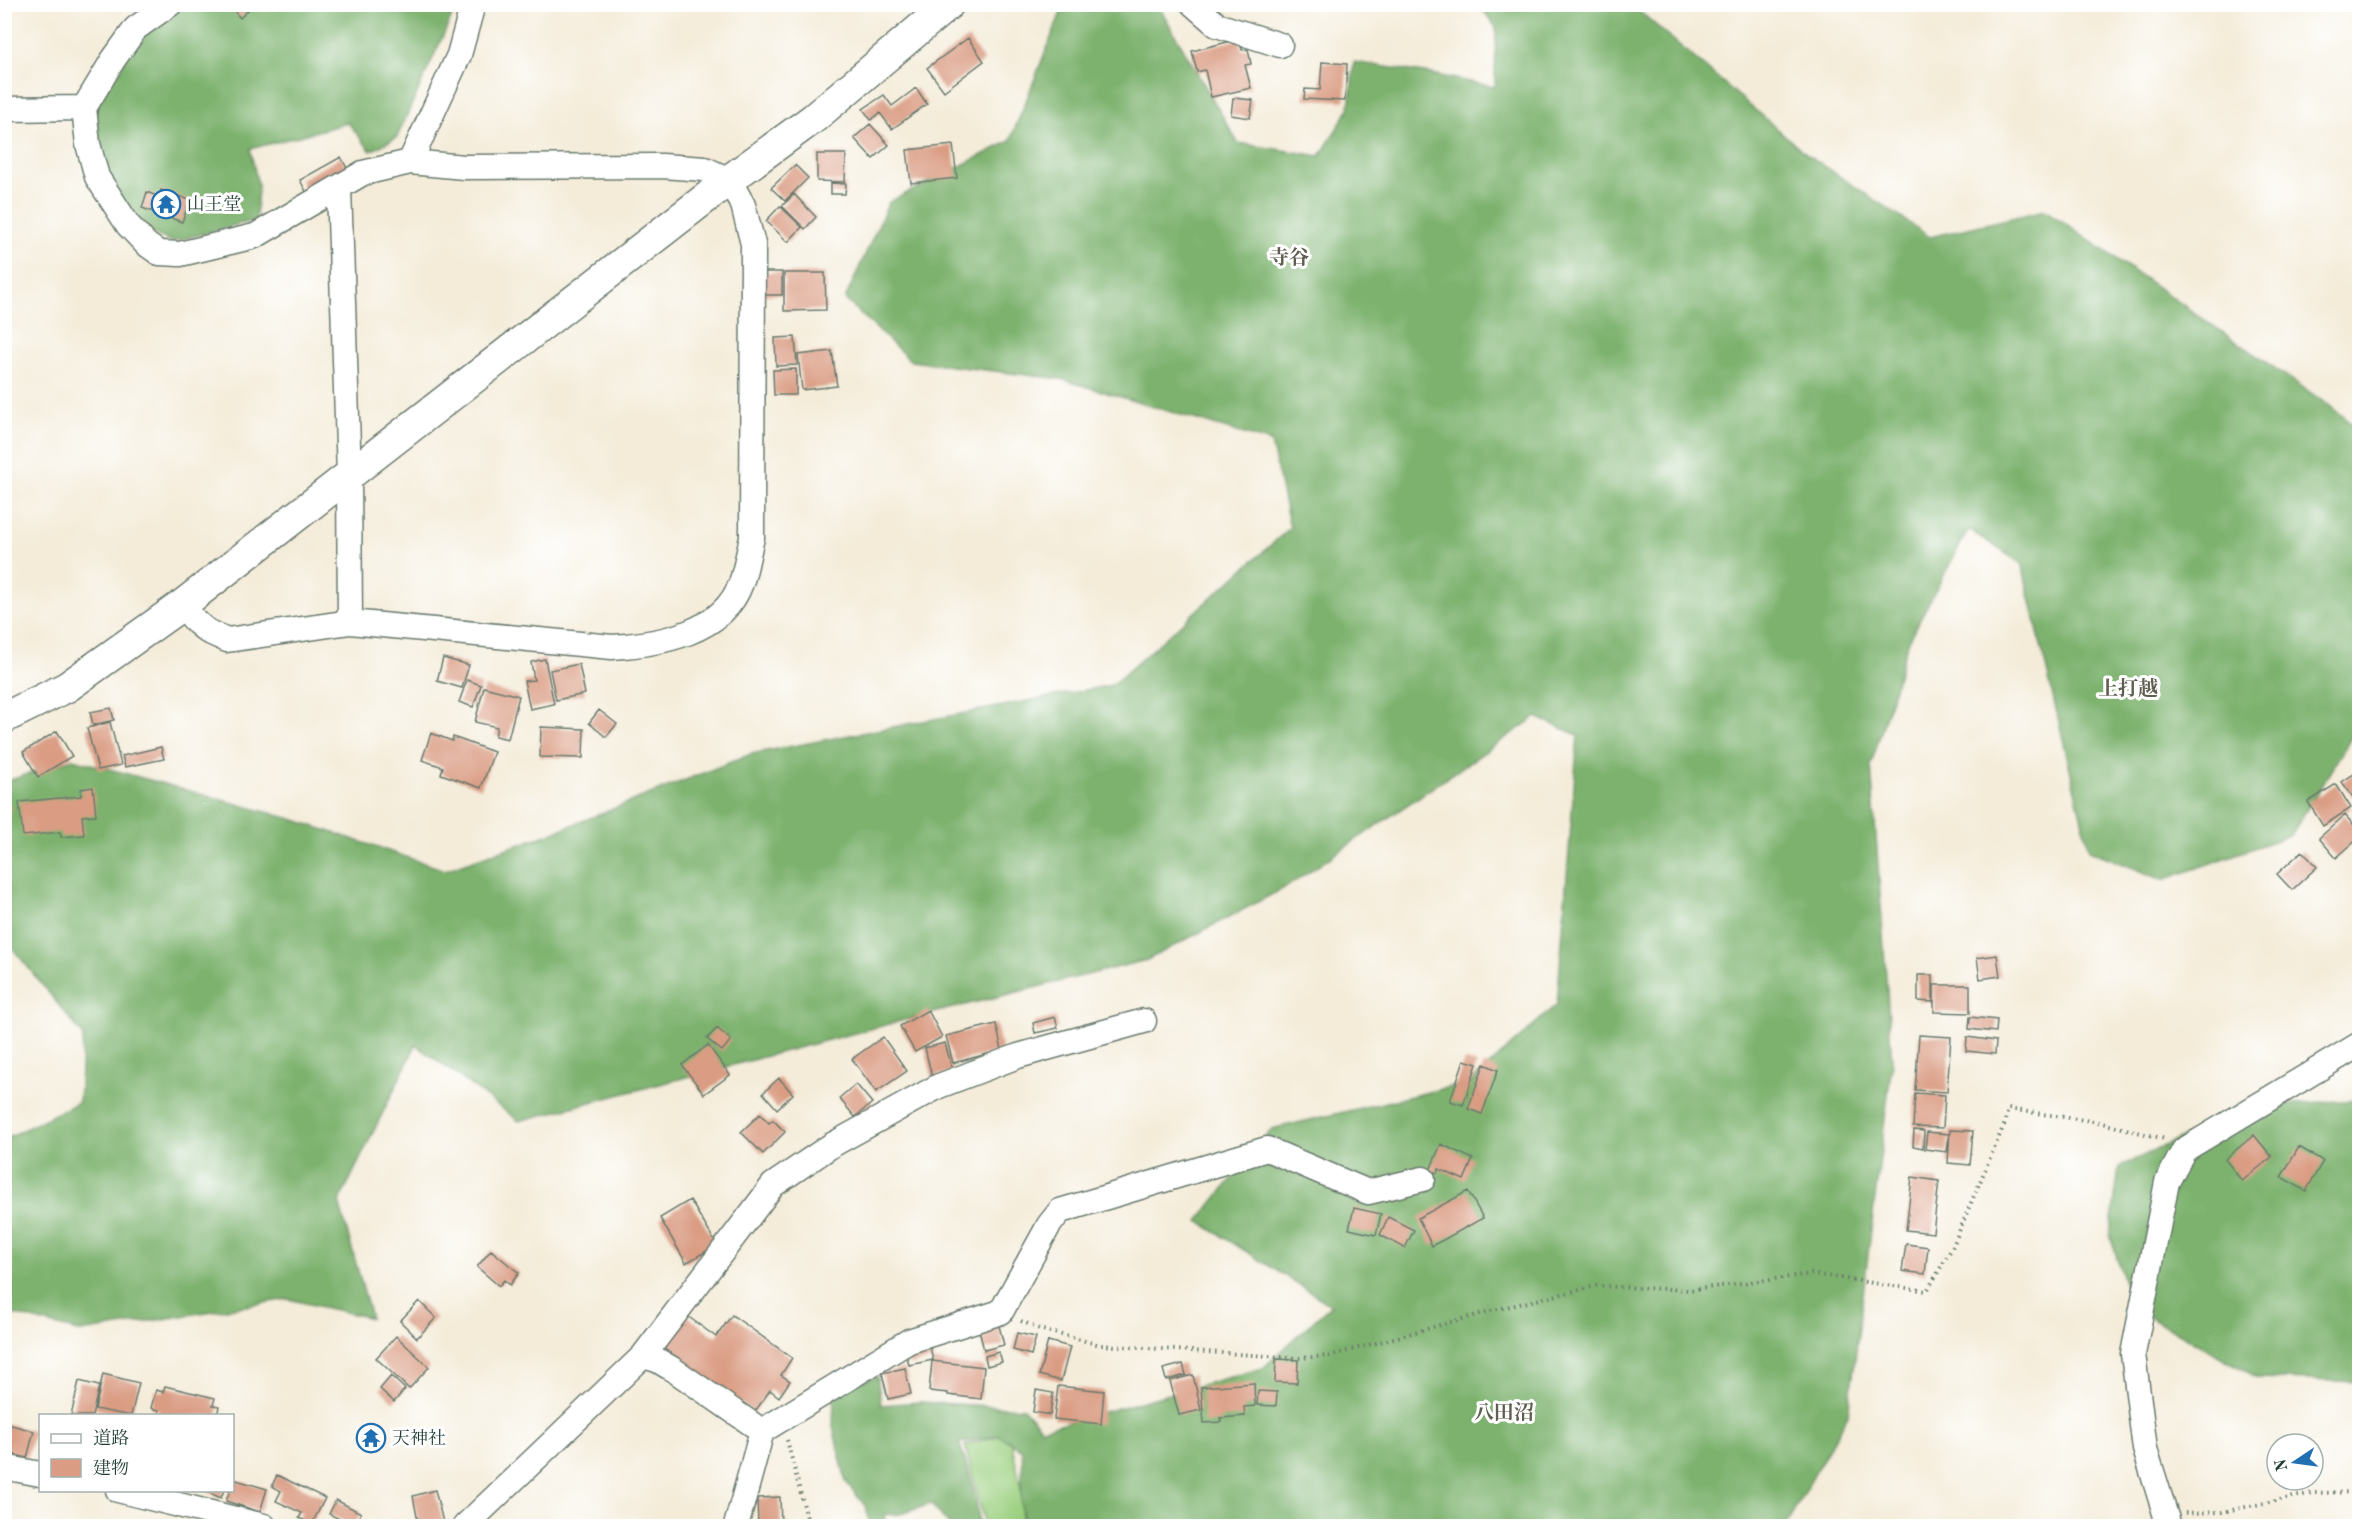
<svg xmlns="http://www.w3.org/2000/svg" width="2364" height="1531" viewBox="0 0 2364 1531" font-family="'Old Standard TT','Noto Serif JP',serif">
<rect width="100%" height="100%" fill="#fff"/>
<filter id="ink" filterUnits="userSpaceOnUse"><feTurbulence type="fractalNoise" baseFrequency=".0167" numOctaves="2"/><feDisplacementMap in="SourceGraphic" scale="12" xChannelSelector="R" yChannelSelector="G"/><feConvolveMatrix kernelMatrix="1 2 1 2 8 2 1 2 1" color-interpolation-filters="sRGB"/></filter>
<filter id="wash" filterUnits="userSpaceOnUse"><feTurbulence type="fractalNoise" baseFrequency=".008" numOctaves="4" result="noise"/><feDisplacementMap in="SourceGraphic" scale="24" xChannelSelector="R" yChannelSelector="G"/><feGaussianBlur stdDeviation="1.35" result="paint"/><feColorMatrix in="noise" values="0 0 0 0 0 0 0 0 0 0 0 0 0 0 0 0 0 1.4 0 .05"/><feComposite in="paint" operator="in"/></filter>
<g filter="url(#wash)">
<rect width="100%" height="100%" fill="#f4ecd9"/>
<path fill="#9cd080" stroke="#5e865a" stroke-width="1.5" d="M1000 1435 1011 1440 1022 1493 1021 1526H985L965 1445Z"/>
<path fill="#7db26e" stroke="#4e7851" stroke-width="1.5" d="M187 5H457L397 137 371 151 348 123 250 149 258 185 256 220 172 242 149 232 131 211 104 175 95 110 131 43Z
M1064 5H1158L1238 143 1320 156 1349 109 1354 62 1431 74 1495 87 1496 27 1479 5H1632L1808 155 1930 237 2045 210 2330 406 2359 430V725L2291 835 2163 880 2089 850 2022 564 1969 529 1909 639 1871 765 1892 1062 1848 1415 1785 1526H1026C1016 1503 1025 1474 1022 1450L999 1435 959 1443C969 1470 978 1498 979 1526H950L931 1504C913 1509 902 1517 884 1514L886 1526H871L866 1507 846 1482 833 1427 834 1396 855 1384 877 1376 881 1405 920 1402 1023 1408 1042 1429 1263 1368 1331 1305 1198 1221 1272 1129 1471 1082 1557 1004 1578 735 1536 717 1288 886 1147 960 920 1016 519 1121 416 1045 339 1202 371 1318 288 1299 81 1332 5 1312V1139L79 1102 83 1035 5 939 4 782 73 759 292 819 445 870 552 833 751 754 1112 685 1290 528 1271 442 1061 379 911 361 845 299 889 202 1010 141Z
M2359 1100V1382L2258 1378 2131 1306 2110 1235 2119 1167 2250 1106Z"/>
<g id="blocks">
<path fill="#da9c83" d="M228 4H251L252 6 240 18Z
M968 38 984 61 944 91 927 68Z
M1239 39 1242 50 1248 49 1251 64 1245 65 1251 88 1211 97 1205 70 1197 72 1192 51Z
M1322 62 1347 64 1345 101 1304 99 1305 89 1320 90Z
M916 88 927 104 892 129 880 113 871 120 863 109 884 95 892 106Z
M1233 98 1253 100 1250 118 1231 115Z
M870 124 889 145 873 159 854 138Z
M953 145 957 178 911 183 907 150Z
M817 154H846L845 182 817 181Z
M341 157 349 172 308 195 300 180Z
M795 165 808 178 785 201 771 188Z
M831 183 846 184 845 194H831Z
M161 190 190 200 182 222 142 208 147 192 159 197Z
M794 194 816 217 805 229 782 206Z
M780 206 802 227 788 242 766 221Z
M763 272H782V295H763Z
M784 273H825L826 310 784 311Z
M795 337 797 365 776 366 775 338Z
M832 351 837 386 802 390 798 355Z
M796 369V395H774L773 370Z
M443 658 469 665 462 688 437 681Z
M545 659 554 704 530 709 524 681 534 680 531 662Z
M579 664 585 694 556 700 550 670Z
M467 680 481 685 473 707 459 702Z
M484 687 519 696 508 739 495 736 497 727 475 722Z
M111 708 114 720 93 725 90 712Z
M599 710 617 724 606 737 589 723Z
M110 722 121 765 98 770 87 728Z
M541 727 584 729 583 758 540 757Z
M57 731 72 756 38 777 23 752Z
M431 733 452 741 453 737 494 752 481 788 441 774 443 767 422 760Z
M161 747 164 759 125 767 122 756Z
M2360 770V792L2353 797 2342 782Z
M2336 784 2351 808 2323 826 2308 802Z
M93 787 96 815 82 816 84 835 61 837 60 832 23 836 19 802 81 796V789Z
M4 804 11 806 5 829H4Z
M2345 815 2360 832V837L2336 858 2319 838Z
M2302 851 2317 867 2292 890 2277 874Z
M1997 955 2000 976 1980 979 1977 958Z
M1918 975H1933V1002L1918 1001Z
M1934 985H1970V1013L1934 1012Z
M928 1010 942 1037 915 1052 900 1026Z
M1055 1017 1058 1028 1035 1033 1033 1023Z
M1970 1017 1997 1020 1996 1032 1969 1029Z
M996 1024 1002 1050 953 1063 946 1036Z
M717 1028 731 1040 722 1051 707 1039Z
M1919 1035 1951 1037 1947 1092 1915 1090Z
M883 1037 907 1071 876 1092 852 1059Z
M1967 1037 1996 1041 1995 1054 1966 1051Z
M945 1043 953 1072 932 1077 925 1048Z
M708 1045 730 1075 704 1094 682 1065Z
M1464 1060 1477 1064 1463 1105 1450 1101Z
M1484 1064 1498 1070 1482 1114 1468 1109Z
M779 1078 793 1094 777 1109 763 1093Z
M856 1084 872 1103 855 1117 839 1098Z
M1915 1093 1945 1095 1943 1128 1913 1127Z
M760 1114 769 1123 773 1120 785 1132 763 1154 741 1132Z
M1914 1130 1924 1131 1923 1148 1913 1146Z
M1950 1130 1973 1131 1970 1165 1948 1163Z
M1927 1132 1949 1134 1947 1152 1925 1149Z
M2254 1135 2272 1157 2242 1181 2225 1159Z
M1441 1144 1473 1159 1464 1180 1439 1169 1437 1173 1430 1170Z
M2299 1147 2323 1161 2306 1191 2281 1177Z
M1912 1177 1939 1181 1933 1233 1906 1230Z
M1468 1191 1483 1218 1432 1246 1418 1218Z
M690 1200 717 1245 686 1263 660 1218Z
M1354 1208 1381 1214 1376 1235 1349 1229Z
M1388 1217 1414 1230 1405 1248 1380 1235Z
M1906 1244 1928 1247 1925 1274 1902 1271Z
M491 1250 519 1273 510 1285 504 1280 499 1286 477 1267Z
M419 1301 436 1318 417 1338 400 1321Z
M686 1315 716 1337 732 1315 792 1358 781 1375 790 1381 779 1397 770 1390 754 1413 663 1348Z
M998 1322 1004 1345 984 1350 978 1326Z
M1017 1333 1036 1337 1031 1355 1013 1350Z
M396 1336 429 1367 409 1389 376 1358Z
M1048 1341 1070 1347 1061 1381 1039 1375Z
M929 1343 933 1360 909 1365 905 1348Z
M999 1352 1002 1362 987 1366 985 1356Z
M1276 1359 1298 1360 1297 1383 1275 1382Z
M932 1361 984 1367 981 1399 948 1395V1393L929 1391Z
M1183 1364 1186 1375 1166 1380 1163 1369Z
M905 1368 911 1394 888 1399 882 1373Z
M103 1374 139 1383 131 1416 95 1409Z
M1193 1375 1201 1410 1179 1415 1170 1381Z
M391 1376 405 1389 394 1402 380 1389Z
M79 1381 99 1386 92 1416H71Z
M1254 1383 1255 1406 1244 1407 1245 1416 1220 1418 1221 1422 1204 1423 1201 1387Z
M165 1386 215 1398 213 1405 219 1406 217 1416H158L159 1410 151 1408 156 1390 163 1392Z
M1058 1386 1104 1391 1101 1424 1054 1419Z
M1036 1390 1053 1393 1050 1415 1033 1412Z
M1258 1391 1277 1392 1276 1406 1257 1405Z
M4 1423 34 1431 27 1458 4 1452Z
M277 1475 325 1498 312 1524 299 1518 302 1513 276 1501 281 1491 272 1486Z
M233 1479 267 1489 260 1512 226 1501 230 1490H232Z
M202 1490H224L221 1498Z
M435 1490 444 1526H415L414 1523 418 1522 413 1496Z
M780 1497 781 1524H758L757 1498Z
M336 1500 361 1513 354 1526 329 1514Z"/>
</g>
</g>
<g filter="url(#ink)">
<use href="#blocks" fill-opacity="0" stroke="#6a7a6e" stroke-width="1.5"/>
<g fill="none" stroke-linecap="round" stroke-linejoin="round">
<g stroke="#6a7a6e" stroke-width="27">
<path id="minor" d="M170 4 136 28 113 60 84 108 88 144 97 177 128 225 146 244 159 253 180 254 255 236 363 173 410 162 464 167 662 166 705 169 729 180 743 205 753 244 752 538C748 553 746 569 741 583 723 634 658 644 612 647L350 622 227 640 207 631 196 622 182 605
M1193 4 1217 25 1280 45
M4 109 84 108
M410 162 459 55 473 4
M339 189 349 474 350 622
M643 1356 657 1360 674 1370 762 1431
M4 1467 40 1474
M118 1490 264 1526
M465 1526 643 1356 773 1185 832 1145 939 1086 1018 1056 1144 1021
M736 1526 762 1431 909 1341 1001 1312 1049 1225 1060 1211 1267 1149 1368 1192 1423 1179
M2169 1526 2145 1449 2133 1354 2167 1182 2184 1150 2360 1044"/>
</g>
<g stroke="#6a7a6e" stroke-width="33">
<path id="tertiary" d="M4 718 67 687 182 605 729 180 814 118 949 4"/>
</g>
<path stroke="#6a7a6e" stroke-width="4" stroke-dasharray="1.5 4.5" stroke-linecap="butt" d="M1021 1321 1039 1329 1100 1345 1298 1358 1329 1356 1498 1309 1596 1286 1690 1290 1812 1274 1927 1291 1952 1248 2004 1125 2008 1109 2098 1122 2165 1139
M787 1440 809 1526
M2185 1513 2222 1512 2313 1493 2360 1492"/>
<use href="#minor" stroke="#fff" stroke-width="24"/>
<use href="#tertiary" stroke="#fff" stroke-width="30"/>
</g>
</g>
<defs>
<g id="temple-ring" transform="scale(1.5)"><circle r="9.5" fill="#fff" stroke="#1f6fb2" stroke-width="1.5"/><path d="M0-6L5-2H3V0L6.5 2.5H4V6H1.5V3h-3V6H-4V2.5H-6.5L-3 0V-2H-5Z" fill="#1f6fb2"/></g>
</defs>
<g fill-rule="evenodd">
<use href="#temple-ring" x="166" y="204"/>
<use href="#temple-ring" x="371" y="1438"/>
</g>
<g text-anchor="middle" stroke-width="6" stroke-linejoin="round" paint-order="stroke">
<g font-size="18" fill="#1f3d34" stroke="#fff" text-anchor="start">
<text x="187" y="210">山王堂</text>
<text x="392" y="1444">天神社</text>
</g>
<g font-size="20" font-weight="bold" fill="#605e50" stroke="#fff">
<text x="1289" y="264">寺谷</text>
<text x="2128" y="695">上打越</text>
<text x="1504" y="1419">八田沼</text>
</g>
</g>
<rect width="2364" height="1531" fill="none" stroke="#fff" stroke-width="24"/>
<rect x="39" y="1414" width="195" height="78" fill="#ffffff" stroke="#a5b1ae" stroke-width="1.5"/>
<rect x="51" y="1434" width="30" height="9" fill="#ffffff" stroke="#a5b1ae" stroke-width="1.5"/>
<text x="93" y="1444" font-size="18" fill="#1f3d34">道路</text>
<rect x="51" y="1459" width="30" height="18" fill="#da9c83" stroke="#a5b1ae" stroke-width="1.5"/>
<text x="93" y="1474" font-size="18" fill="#1f3d34">建物</text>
<g transform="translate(2295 1462) rotate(257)"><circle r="28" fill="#ffffff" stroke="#a5b1ae" stroke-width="1.5"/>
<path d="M0-4.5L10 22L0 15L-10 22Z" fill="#1f6fb2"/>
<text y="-9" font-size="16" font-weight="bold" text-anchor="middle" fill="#1f3d34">N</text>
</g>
</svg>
